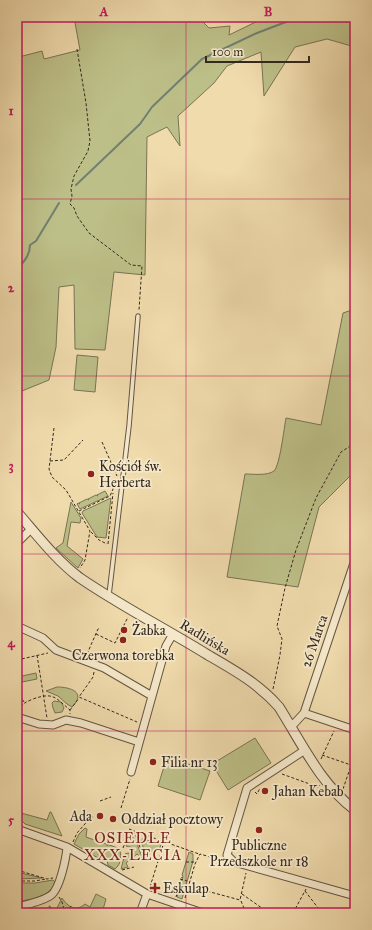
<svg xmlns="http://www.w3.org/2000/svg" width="372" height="930" viewBox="0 0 372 930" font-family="'IM FELL Great Primer',serif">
<rect width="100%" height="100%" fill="#f0dbad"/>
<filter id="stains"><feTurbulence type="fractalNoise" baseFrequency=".005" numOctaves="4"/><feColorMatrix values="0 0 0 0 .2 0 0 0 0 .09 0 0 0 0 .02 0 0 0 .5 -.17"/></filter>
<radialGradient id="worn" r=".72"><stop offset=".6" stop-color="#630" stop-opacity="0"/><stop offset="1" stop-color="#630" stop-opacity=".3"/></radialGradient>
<path fill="#bdbf88" stroke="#787454" d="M74 17H198L209 28 230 26 229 35 266 17H355V47L327 39 295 47 264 96 261 52 227 66 214 83 178 116 180 146 167 127 147 137 145 275 114 272 105 350 75 349 74 285 59 287 56 347 49 380 17 393V54L19 57 42 51 44 59 80 50Z
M355 309V471L319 507 298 587 227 577 245 474C253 474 267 476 274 471 280 465 284 428 286 418L321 425 343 313Z
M77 355 98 357 95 392 74 390Z
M105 491 108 496 80 509 77 504 78 503 80 504 79 503 87 499 89 500 88 499 96 495 98 496 97 495Z
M111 498 106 538 97 537 82 513 83 511Z
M71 502 81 518 80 523 71 522 67 546 83 559 78 568 56 548 63 543Z
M36 673 37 679 17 683V677Z
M57 687C70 687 87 692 72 707L67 704 58 696 46 691Z
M54 701 61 702 64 708 62 712 55 713 53 708 52 703Z
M255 738 271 763 228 790 212 764Z
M167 757 210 771 200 800 158 786Z
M17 812 47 820 50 812H51L62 836 25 824 21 820 17 819Z
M85 828 87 829 86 837 118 848C123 853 121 865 115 869L108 865 106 856 102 855 98 858 74 844 79 834Z
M130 834 136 841 142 857 141 858 137 854 126 863 128 867 121 869 125 854 128 853 131 854 133 848 126 846Z
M140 840 161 844 160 848 150 852 148 848 144 849Z
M189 852 193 854V861L182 899 177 897 183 876 182 875Z
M17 872 42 878 17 879Z
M53 880 55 882C51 897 30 899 17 902V883H35Z
M96 894 106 899 102 913H50L49 906H50L52 911 56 910 62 898C68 907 76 912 85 904L90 907Z"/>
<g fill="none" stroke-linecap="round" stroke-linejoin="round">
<path stroke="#718072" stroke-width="2" d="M76 185 140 124 152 107 202 59 257 33 299 17
M17 269C24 262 30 255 30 245L36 241 59 203"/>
<g stroke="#625542" stroke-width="5.5">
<path id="service" d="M109 595 129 426 138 316"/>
</g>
<g stroke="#625542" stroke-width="9">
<path id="minor" d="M17 543 31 529
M17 626 43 638 56 650 104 668 152 696
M304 713 355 730
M17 717 39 724 53 725 66 720 81 723 139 742
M291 727 304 713 355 560
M305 750 247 788 227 855 234 862 355 896
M131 772 166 646 173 634
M17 829 67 847C66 858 60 890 50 896 42 901 26 905 17 907
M67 847 147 894 203 913
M140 913 147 894"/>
</g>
<g stroke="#625542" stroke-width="11">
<path id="tertiary" d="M17 512C37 535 56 560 80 578 121 606 166 629 208 655 234 670 259 684 279 707 301 742 321 785 355 810"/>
</g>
<path stroke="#33281f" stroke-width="1" stroke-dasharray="3 2" stroke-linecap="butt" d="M77 49 86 103 90 141 88 151 74 176 71 189 72 196 70 204 74 208 77 216 89 233 131 265 142 266 139 310
M54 428 49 469 52 477 66 490 90 531 85 560 80 568
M102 442 117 476
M50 461 64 460 83 440
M110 483 115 484
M79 511 110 496 117 480
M354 517 355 514
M91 532 99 540 107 544
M108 544 113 493
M96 634 115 643 128 617
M87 654 98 629 100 628
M37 655 47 718
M17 660 48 653
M94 672 93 677 79 697 137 722
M273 689 280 655 282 639 277 626 285 588 296 550 316 498 341 452 355 443
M17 691 24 702
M70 710 79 698
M18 711C21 704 26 702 33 699 53 692 55 697 70 710V714
M322 755 351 765
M321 759 334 731
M282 774 318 787 320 785
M343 789 355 754
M255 792 257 794 260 788
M100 801 111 797
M121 808 130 779
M129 829 134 831 141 850
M134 831 199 854
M137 838 160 843 161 842
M73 842 77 833 91 817H93
M123 848 130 830
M143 856 162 848
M102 860 109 840
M186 862H195
M17 870 47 879 53 878
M122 870 134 867
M17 881H35L46 879
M188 886 240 900 246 873
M150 887 164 842
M305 891 322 913
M242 894 266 911
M59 897 62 902 65 913
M176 897 182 877
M185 898 195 864 200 854 221 860
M241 901 246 913
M66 912 72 905
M263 913 266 911 268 913
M293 913 306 889"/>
<use href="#service" stroke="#f5e8ca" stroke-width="3.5"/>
<use href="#minor" stroke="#f5e8ca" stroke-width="7"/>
<use href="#tertiary" stroke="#f5e8ca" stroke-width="9"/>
<path stroke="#33281f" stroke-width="1" stroke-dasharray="3 2" stroke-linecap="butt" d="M180 879 187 881
M179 884 186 887"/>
</g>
<path fill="none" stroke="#c2185b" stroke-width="1" stroke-opacity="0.55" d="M186 17V913M17 199H355M17 376H355M17 554H355M17 731H355"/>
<g fill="#8f2418" stroke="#f5e8ca" stroke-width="1.5">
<circle cx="91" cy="474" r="4"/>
<circle cx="124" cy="630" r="4"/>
<circle cx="123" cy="640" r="4"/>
<circle cx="153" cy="762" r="4"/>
<circle cx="265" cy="791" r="4"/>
<circle cx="100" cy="816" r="4"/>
<circle cx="113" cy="819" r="4"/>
<circle cx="259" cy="830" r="4"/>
<path d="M153 882h4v4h4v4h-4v4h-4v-4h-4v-4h4z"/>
</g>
<g text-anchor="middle" stroke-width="3.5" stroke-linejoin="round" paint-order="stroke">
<g font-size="14" fill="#33281f" stroke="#f5e8ca" text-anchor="start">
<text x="99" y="471">Kościół św.<tspan x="99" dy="16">Herberta</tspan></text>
<text x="132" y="635">Żabka</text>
<text x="123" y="660" text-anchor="middle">Czerwona torebka</text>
<text x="161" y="767">Filia nr 13</text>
<text x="273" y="796">Jahan Kebab</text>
<text x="92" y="821" text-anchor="end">Ada</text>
<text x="121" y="824">Oddział pocztowy</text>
<text x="259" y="850" text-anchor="middle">Publiczne<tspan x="259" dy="16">Przedszkole nr 18</tspan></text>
<text x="163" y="893">Eskulap</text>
</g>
<g font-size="14" fill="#33281f" stroke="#f5e8ca">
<text transform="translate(205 637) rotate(31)" y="5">Radlińska</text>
<text transform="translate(314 641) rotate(-71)" y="5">26 Marca</text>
</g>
<g font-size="15" letter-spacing="1" fill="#7a1f14" stroke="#f5e8ca">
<text x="133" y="843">OSIEDLE<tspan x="133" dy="17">XXX-LECIA</tspan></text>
</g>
</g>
<rect width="372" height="930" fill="none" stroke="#f0dbad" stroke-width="44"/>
<path d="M206 56v6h103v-6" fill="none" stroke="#33281f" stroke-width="2"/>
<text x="212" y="56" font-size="12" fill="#33281f" stroke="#f5e8ca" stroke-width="3" paint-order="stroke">100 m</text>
<rect x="22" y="22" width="328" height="886" fill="none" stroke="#c2185b" stroke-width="1.5"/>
<g font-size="13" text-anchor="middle" font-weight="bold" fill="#c2185b">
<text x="104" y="16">A</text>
<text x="268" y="16">B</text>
<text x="11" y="115">1</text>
<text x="11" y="292">2</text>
<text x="11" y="470">3</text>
<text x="11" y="647">4</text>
<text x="11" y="824">5</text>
</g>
<rect width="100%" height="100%" filter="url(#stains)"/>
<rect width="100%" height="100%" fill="url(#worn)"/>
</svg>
